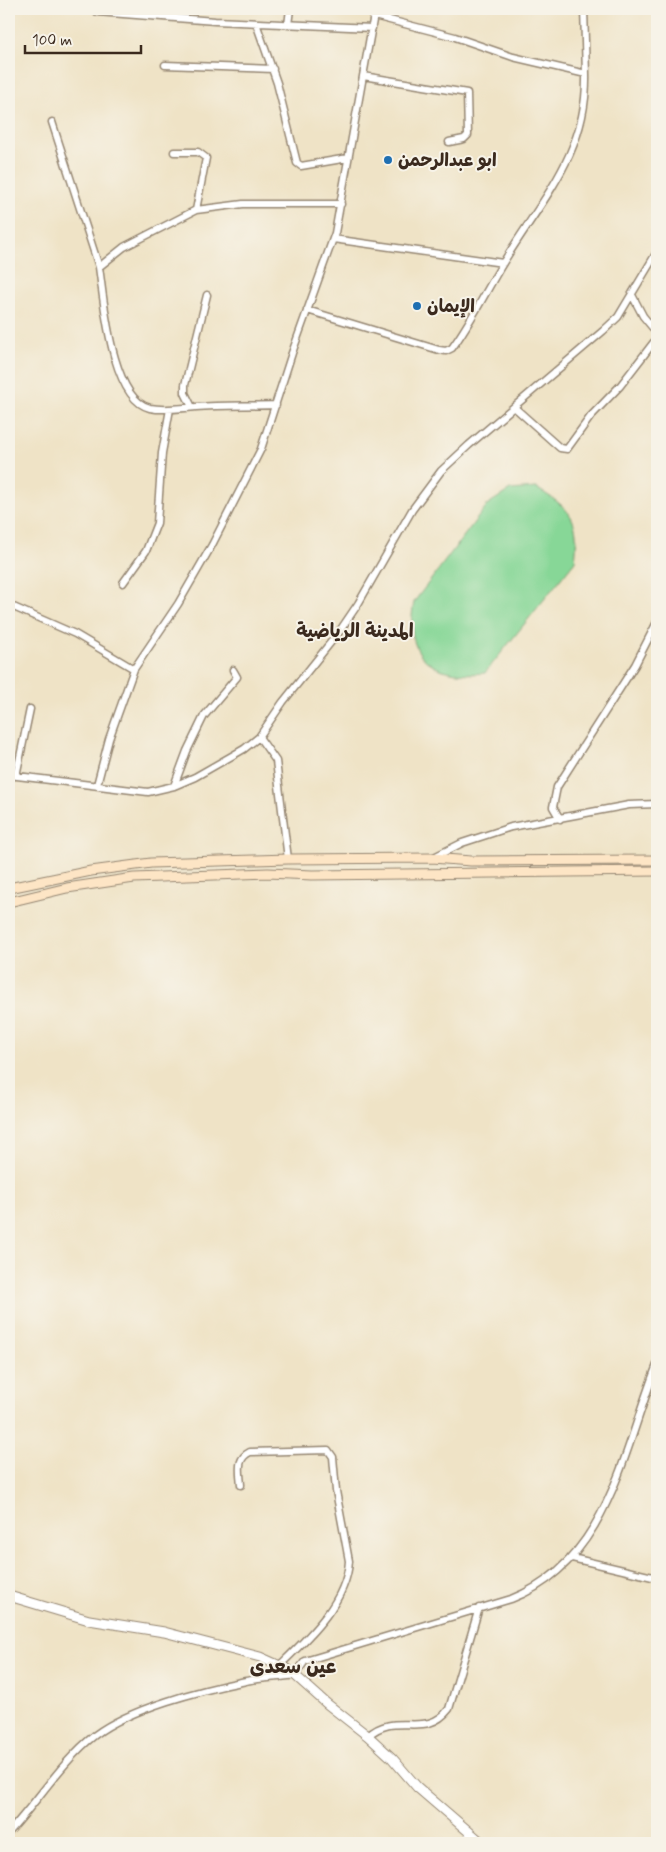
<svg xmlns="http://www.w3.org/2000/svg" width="666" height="1852" viewBox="0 0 666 1852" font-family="Mynerve,'Playpen Sans Arabic',sans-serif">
<rect width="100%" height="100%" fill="#f7f3e8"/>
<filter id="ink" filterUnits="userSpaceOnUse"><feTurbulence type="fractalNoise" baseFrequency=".02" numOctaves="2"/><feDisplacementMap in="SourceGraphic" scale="10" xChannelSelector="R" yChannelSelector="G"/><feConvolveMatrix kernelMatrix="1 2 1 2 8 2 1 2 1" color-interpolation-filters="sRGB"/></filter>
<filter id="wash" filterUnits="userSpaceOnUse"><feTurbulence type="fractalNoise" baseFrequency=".0096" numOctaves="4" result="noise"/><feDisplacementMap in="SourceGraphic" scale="20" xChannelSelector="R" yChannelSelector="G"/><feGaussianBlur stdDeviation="1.12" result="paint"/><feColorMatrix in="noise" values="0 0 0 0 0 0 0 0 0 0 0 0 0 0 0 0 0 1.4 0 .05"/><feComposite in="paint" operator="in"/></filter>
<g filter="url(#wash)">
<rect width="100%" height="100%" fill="#efe3c6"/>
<path fill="#87d797" stroke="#61805a" d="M536 488C572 509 580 519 575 561L485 673C433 678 403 658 414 602L488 504 510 490Z"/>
</g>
<g filter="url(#ink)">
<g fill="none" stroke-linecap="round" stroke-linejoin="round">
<g stroke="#958672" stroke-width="9">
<path id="minor" d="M97 12 215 21 372 28
M374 16 455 37 513 57 586 74 584 9
M256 23 277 83 297 163 301 166 348 158
M288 25 290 9
M165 65 273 69
M363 76 467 93 468 135 464 139 449 142
M52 122 99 267 124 247 196 210 243 204H341
M174 152H198L206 158 196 210
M333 239 503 263
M99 267C104 300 111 399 150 408 165 411 181 408 196 407 222 405 249 406 276 405
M632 295 643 316 657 333
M307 310 439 350 446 351 452 348C471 322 486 291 503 263 541 200 588 153 586 74
M192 407 185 393V385L207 295
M514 407 560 448 567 449 591 416 620 386 657 338
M123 583 146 551 157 523 162 453 170 409
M9 605 75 634 134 669
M259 737 276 761 288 859
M9 775 148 792 174 786 195 777 244 749 259 737 283 702 339 632 358 604 412 510 441 471 469 445 603 331 618 317 657 252
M16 776 30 709
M97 785 109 739 134 669 178 604 212 545 261 449 292 353 335 233 375 9
M174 786 187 751 204 716 237 677 233 670
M560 819 553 807 557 787 635 665 657 622
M434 857 462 843 511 827 629 805 657 804
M241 1485C240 1471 236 1459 250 1452L328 1450 333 1457 336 1491 349 1561C347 1602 308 1638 280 1665
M572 1558 657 1578
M368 1736C396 1710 425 1740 449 1709L479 1608
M9 1832C37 1802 63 1760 95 1735 131 1708 201 1690 246 1681 262 1677 279 1678 295 1675L305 1661 511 1599C608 1562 623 1451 657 1365"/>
</g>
<g stroke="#958672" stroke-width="11">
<path id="tertiary" d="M9 1596 89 1620 164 1632 260 1657 289 1670 326 1703 368 1736 392 1758 417 1787 482 1843"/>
</g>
<g stroke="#958672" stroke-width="11">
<path id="secondary" d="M9 888 91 871 151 863 288 859 432 858 471 861 657 860
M9 902 67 888 134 878 268 873 312 875 657 871"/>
</g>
<use href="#minor" stroke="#fff" stroke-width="6"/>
<use href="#tertiary" stroke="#fff" stroke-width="9"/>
<use href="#secondary" stroke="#fde5c5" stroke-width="9"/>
</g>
</g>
<g fill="#1f6fb2" stroke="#f7f3e8" stroke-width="2">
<circle cx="388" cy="160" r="5"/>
<circle cx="417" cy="306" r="5"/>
</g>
<g text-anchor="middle" stroke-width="4" stroke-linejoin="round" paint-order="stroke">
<g font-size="18" font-weight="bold" fill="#3b2a1e" stroke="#f7f3e8" text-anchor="start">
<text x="398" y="166">ابو عبدالرحمن</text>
<text x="427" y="312">الإيمان</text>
</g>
<g font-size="19" font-weight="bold" fill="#3b2a1e" stroke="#f7f3e8">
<text x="355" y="637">المدينة الرياضية</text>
</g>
<g font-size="20" font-weight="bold" fill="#3b2a1e" stroke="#f7f3e8">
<text x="293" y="1673">عين سعدى</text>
</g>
</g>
<rect width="666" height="1852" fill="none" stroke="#f7f3e8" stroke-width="30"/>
<path d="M25 45v8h116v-8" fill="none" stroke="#3b2a1e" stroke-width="2.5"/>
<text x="32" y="45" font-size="15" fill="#3b2a1e" stroke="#f7f3e8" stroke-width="4" paint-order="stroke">100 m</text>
</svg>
